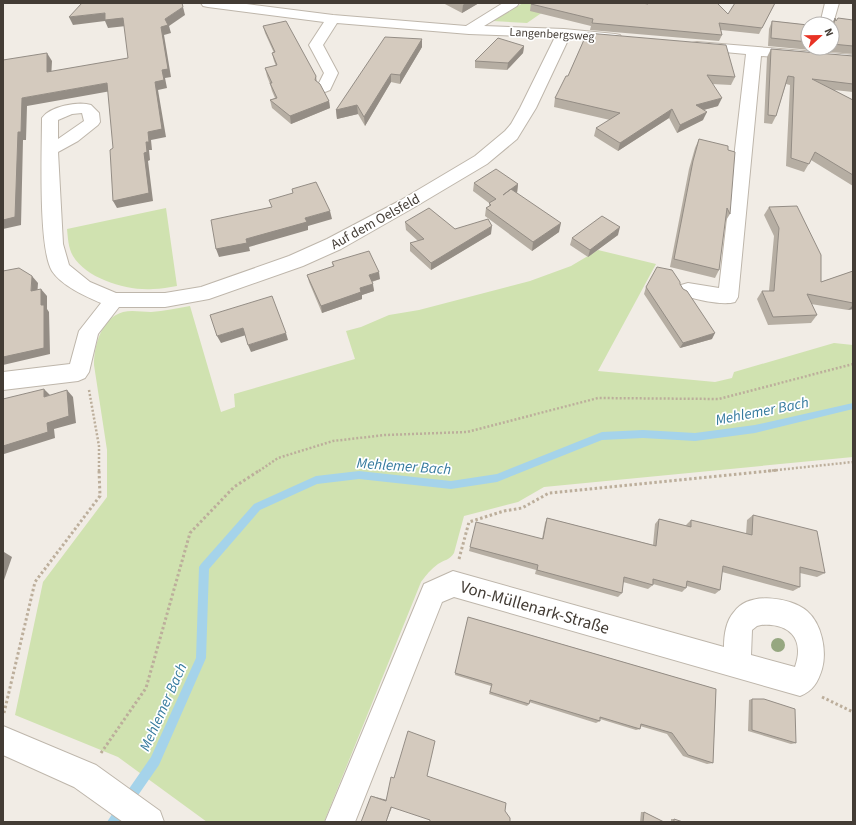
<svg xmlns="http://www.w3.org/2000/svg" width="856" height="825" viewBox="0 0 856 825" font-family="'Source Sans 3',sans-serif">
<rect width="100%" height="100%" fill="#f1ece5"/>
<path fill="#d0e2b0" d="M523 3H556L527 23 493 21Z
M166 208 177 286C169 287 161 289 153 289 127 291 87 279 73 256 68 247 68 238 67 229Z
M598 250 656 264 598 371 715 382 732 378 734 372 834 343 853 345V457L544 487 518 502 464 516 454 553C450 560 444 560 438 564 431 569 426 575 421 582L324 822H207L118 757 15 715 43 582 107 497V450L94 365C94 346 101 318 123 312 132 310 142 312 151 312 164 311 177 308 190 306L221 412 235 407 234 394 355 359 346 331 361 327 389 315 419 310 530 281 571 266Z"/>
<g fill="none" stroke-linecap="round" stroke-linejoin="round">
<path fill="#a5d3ea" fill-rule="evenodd" d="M853 403V409L755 433 695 441 643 438 602 440 497 482 451 489 359 479 317 484 260 510 209 569 206 658 159 765 132 804 128 805 124 804 123 800 124 796 151 757 196 658 199 567 201 564 254 504 316 476 359 471 451 481 497 474 602 432 643 430 695 433 755 425Z
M122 803 126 805 128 809 120 822H107L118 805Z"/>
<g stroke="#beb6ab" stroke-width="2">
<path id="minor" d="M201 3H239L333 15 466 26 503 3H519L517 6 484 26 564 29 615 34 620 35 622 38 620 41 615 42 569 38 536 108 517 139 487 164 413 208 341 249 303 266 209 299 165 307H119L98 334 89 372 85 378 78 381 3 390V372L70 364 79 331 101 303C85 296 62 286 52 271 38 248 42 149 42 118 50 106 79 101 91 105L99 113 100 122 98 125 78 141 58 152 63 244 69 265 90 282 116 293H165L201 287 289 256 327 239 401 200 475 156 505 131 511 124 520 108 555 37 469 34 337 23 323 45 338 73 330 90 325 92 320 90 317 87 324 73 309 45 324 22 208 7 203 6ZM82 113 84 121 58 139V120L72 114Z
M825 3H839L832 27V24H820Z
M697 42 853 55V63L761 56 738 297 735 302C722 306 695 299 681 295L678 290 681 285 688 283 719 288 746 54 692 49 690 46 692 43Z
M453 571 724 647C724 635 726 621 734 612 749 591 790 597 807 611 822 624 827 651 822 669 818 682 813 691 800 696L454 597 442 602 355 822H325L424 584ZM761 625C789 623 805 638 795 667L751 655 752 630 757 626Z
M3 726 96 765 160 811 164 822H123L74 787 3 755Z"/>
</g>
<path stroke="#bcae9b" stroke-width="2.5" stroke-dasharray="2 2" stroke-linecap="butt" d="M89 390 99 446V471
M259 471 278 458 333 441 385 435 467 432 598 398 719 399 853 364
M768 471 853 462"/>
<path stroke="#bcae9b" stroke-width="3" stroke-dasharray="2.5 2.5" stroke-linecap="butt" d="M459 559 469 522 504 511 522 508 549 493 778 470
M822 697 853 712
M4 713 35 582 100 496 99 470
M101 753 146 688 190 533 234 487 260 470"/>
<use href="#minor" fill="#fff" fill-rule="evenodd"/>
</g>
<circle fill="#96a780" cx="778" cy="645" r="7"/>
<path fill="#b6aea3" d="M443 3H479L462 13Z
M531 3 648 4V3H717L728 14 775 3 759 34 721 30 722 35 719 41 590 30 591 26 530 11Z
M835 18 836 21 853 20V54L768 46 769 29 772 21 808 25V48H832V24H831Z
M263 26 316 76 317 82 329 101 330 108 291 124 272 108 270 100 275 98 272 91 270 84 267 76 265 68 276 66 274 61 272 53H274L265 33Z
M587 33 735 77 731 85 712 84 718 106 704 110 703 120 677 133 669 118 618 151 594 136 596 128 610 120 554 107 555 98 568 76Z
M422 39V47L400 84 391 82 365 126 358 114 337 119 336 110Z
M524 46 523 53 507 70 475 68V61Z
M771 49 853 56V92L834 90 853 100V186L811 160 804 172 786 166 790 85 786 84 776 116 772 124 764 123 767 57Z
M699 139 728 150 730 214 725 222 719 270 715 278 670 267 689 169 695 148Z
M474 183 518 184 517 193 559 232 532 251 485 216 486 208 489 206V203L473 191Z
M769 207 821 282 853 271V309L848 310 811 304 817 315 811 323 768 325 757 299 762 291H769L774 236 764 215Z
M405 222 455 229 491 234 431 270 410 251V243L418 241 406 230Z
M618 235 588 257 570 245 572 238Z
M332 262 380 279 372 282 374 291 362 295V299L322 313 309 282 307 275 333 267Z
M680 284 712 339 680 348 644 294 646 287Z
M753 515 825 573 817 577 800 573V587L793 591 722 572 720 590 715 594 687 586 686 588 682 592 653 584V585L648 589 623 582 622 593 618 597 535 574 536 570 469 551 470 547 542 539 545 523 547 518 653 545 655 524 659 519 686 526V525L691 520 746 534 747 520Z
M468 617 716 689 713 763 707 764 683 756 667 734 640 726V729L636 730 600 719V721L596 723 529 702V704L527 706 489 694 491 686 455 675Z
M752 699 796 743 791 744 748 731 749 700Z
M641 812H644L664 822H640Z
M671 819H674L683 822H671Z"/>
<path fill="#948d85" d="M465 3H479L462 13 463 5Z
M183 7 185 15 169 26 171 33 164 35 171 77 165 78 167 88 158 90 166 137 151 140 152 150H149L150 160 148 161 153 201 117 208 113 201 144 153 155 82 162 70 161 27 165 19Z
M105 13 123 18 126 26 108 28 105 21 73 25 69 17Z
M422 39V47L400 84V75Z
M524 46 523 53 507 70 508 63Z
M47 53 52 61 51 80 47 72Z
M391 74V82L365 126 364 117Z
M107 83 111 91 27 106 26 140H23L21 225 3 229V220L22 98Z
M722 98 718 106 692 113 696 105Z
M329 101 330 108 291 124 290 116Z
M357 105 358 114 337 119 336 110Z
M672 109 669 118 618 151 620 143Z
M707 112 703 120 677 133 680 125Z
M518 184 517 193 502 203 503 195Z
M330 211 332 219 308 226V230L249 247 250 251 219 257 216 249 246 239 305 218Z
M561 223 559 232 532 251 533 242Z
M492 226 491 234 431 270V263Z
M620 227 618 235 588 257 590 250Z
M379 272 380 279 370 282 369 275Z
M32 276 38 283 37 298 31 291Z
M373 284 374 291 362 295V299L322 313 321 306 360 288Z
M41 289 47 296V309L49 312 50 354 3 365V357L41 305Z
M853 305V309L848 310Z
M243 328 246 335 221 343 217 336Z
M286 333 288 340 251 352 248 345Z
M715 333 712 339 680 348 683 343Z
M44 389 50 395 44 397Z
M67 390 73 397 76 423 54 429 55 438 4 454H3V446L47 423Z
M4 552 12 557 3 583V555Z
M371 796H372L387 800 386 801Z
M391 807H392L386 822Z"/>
<path fill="#d4cabe" stroke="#948d85" d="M82 3H182L183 7 165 19 168 25 161 27 168 69 162 70 164 80 155 82 162 129 148 132 149 142H146L147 152 144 153 149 193 113 201 110 150 113 148 107 83 22 98 21 132H18L15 217 3 220V60L47 53V72L128 58 123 18 105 20V13L69 17Z
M531 3H642L648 4V3H717L728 14 735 3H775L762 28 719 23 722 35 592 23 593 19 531 4Z
M835 18 836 21 838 18 853 20V46L832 44V28H833Z
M286 21 316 76 315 80 320 84 329 101 290 116 270 100 277 98 270 83H272L265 68 277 65 272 53 275 52 263 26Z
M772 21 808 25V42L771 38Z
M587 33 726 45 735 77 707 75 722 98 696 105 707 112 680 125 672 109 620 143 596 128 620 113 555 98 566 76H568Z
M385 37 422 39 400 75 391 74 364 117 357 105 336 110Z
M498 38 524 46 508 63 475 61Z
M771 49 853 56V84L812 79 853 100V175L815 152 809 164 791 158 794 77 788 76 776 116 768 115Z
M699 139 728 146V150L735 152 730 214 727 208 719 270 674 259 693 161Z
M496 169 518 184 503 195 511 189 561 223 533 242 486 208 491 205 489 203 496 199 474 183Z
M316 182 330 211 305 218 307 222 246 239 247 243 216 249 211 220 272 207 269 200 293 193 292 189Z
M797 206 821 255V282L853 271V303L807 294 817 315 773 317 762 291H774L779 228 769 207Z
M429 208 455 229 488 219 492 226 431 263 410 243 424 239 405 222Z
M602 216 620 227 590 250 572 238Z
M369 251 379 272 369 275 373 284 360 288 361 292 321 306 307 275 334 266 332 262Z
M657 267 672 270 680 282V284L683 289 687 291 715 333 683 343 646 287Z
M19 268 32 276 31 291 41 289V305H44V348L3 357V271Z
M272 296 286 333 248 345 243 328 217 336 210 315Z
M44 389V397L67 390 69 416 47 423 48 432 3 446V399Z
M753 515 817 531 825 573 800 567V587L723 566 720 590 687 581 686 588 653 579V585L624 577 622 593 537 570 538 565 470 547 476 522 543 539 547 518 656 546 659 519 691 527V520L752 535Z
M468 617 716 689 713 763 688 755 672 733 641 724 640 729 600 717V721L530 700 529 704 490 692 492 684 455 673Z
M752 699H764L795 709 796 743 752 730Z
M408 731 435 741 427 776 506 803 505 811 510 818V822H430V820L391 807 386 822H361L371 796 386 801 391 777 394 778Z
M644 812 664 822H643Z
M674 819 683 822H674Z"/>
<g text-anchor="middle" stroke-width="3.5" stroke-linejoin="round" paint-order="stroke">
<g font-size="12" fill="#433c35" stroke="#fff">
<text transform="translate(552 34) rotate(3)" y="4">Langenbergsweg</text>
</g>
<g font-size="14" fill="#433c35" stroke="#fff">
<text transform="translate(375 221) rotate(-29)" y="5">Auf dem Oelsfeld</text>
</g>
<g font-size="15" font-style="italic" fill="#357a9e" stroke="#fff">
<text transform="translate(762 411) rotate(-11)" y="5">Mehlemer Bach</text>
<text transform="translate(404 466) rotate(4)" y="5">Mehlemer Bach</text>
<text transform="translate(163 707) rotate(-66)" y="5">Mehlemer Bach</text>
</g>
<g font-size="17" fill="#433c35" stroke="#fff">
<text transform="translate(535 607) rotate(16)" y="6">Von-Müllenark-Straße</text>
</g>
</g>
<rect width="856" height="825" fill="none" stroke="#433c35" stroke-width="8"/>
<g transform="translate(820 36) rotate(68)"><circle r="19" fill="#ffffff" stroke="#b4b1ae"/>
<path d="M0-3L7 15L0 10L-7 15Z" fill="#e83224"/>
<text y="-6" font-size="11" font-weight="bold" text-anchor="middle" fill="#433c35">N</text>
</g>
</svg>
